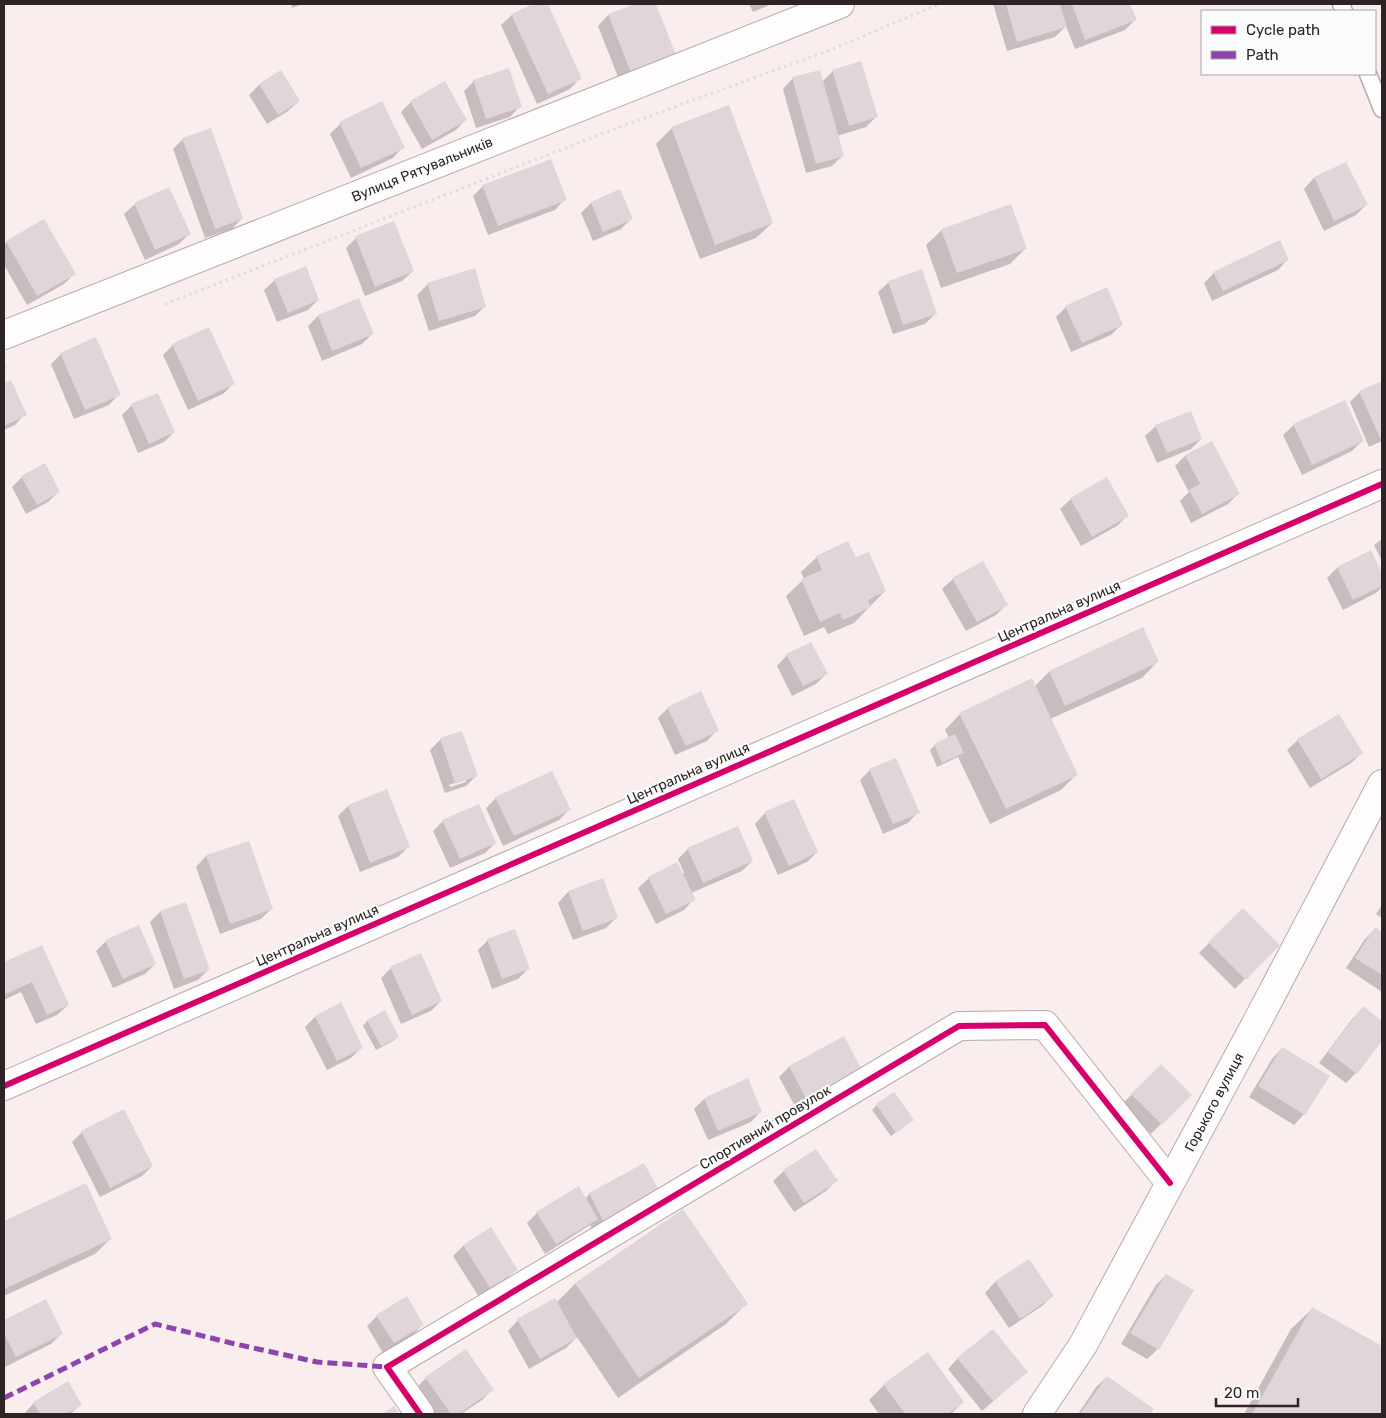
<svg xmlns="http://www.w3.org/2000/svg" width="1386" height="1418" viewBox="0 0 1386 1418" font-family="Rubik,sans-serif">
<rect width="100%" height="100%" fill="#f9edee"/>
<path fill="#0003" fill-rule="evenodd" d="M291 4H303L292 8Z
M536 4H546L580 78 570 89 537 104 501 25 512 15Z
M638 4H655L675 55 620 82 598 26 608 15Z
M749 4H772L753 12Z
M993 4H1129L1135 20 1125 30 1075 49 1066 26 1055 37 1007 51Z
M833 71 877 116 866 127 837 136 842 156 832 166 806 173 783 89 793 78 822 82Z
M474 81 520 106 510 117 476 128 464 91Z
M259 85 299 101 288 111 267 124 249 95Z
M411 102 466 119 456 130 422 149 401 112Z
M340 124 403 147 393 158 351 178 330 134Z
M672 128 772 223 756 238 700 259 656 144Z
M183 139 242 218 232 229 205 238 173 149Z
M1346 163 1366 205 1356 215 1324 231 1304 189 1314 178Z
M483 186 565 199 555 210 488 235 473 196Z
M591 203 631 219 621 229 593 241 581 213Z
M135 204 189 234 179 244 145 260 124 214Z
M44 220 74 274 64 284 27 305 4 265V244Z
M942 230 1025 249 1010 264 941 288 926 245Z
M356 238 413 271 402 281 365 296 346 248Z
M1288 259 1278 270 1212 301 1204 283 1214 273Z
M275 280 318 300 308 310 277 322 264 290Z
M889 282 935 314 925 324 893 334 878 292Z
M428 284 485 306 475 316 429 331 417 295Z
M358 300 372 334 362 344 322 361 308 326 318 316Z
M1066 307 1122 324 1111 335 1071 352 1056 317Z
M173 345 233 384 223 394 188 410 163 355Z
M61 354 119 394 109 405 74 419 51 364Z
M10 382 25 414 15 425 4 430V385Z
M1382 382V441L1369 447 1350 402 1360 392Z
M132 405 174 432 164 442 138 453 122 415Z
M1294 425 1362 441 1352 451 1302 475 1283 435Z
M1156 426 1201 439 1191 449 1157 463 1145 436Z
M1211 443 1238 494 1228 504 1191 523 1180 501 1189 492 1175 466 1185 456Z
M22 477 58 492 48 502 26 514 12 487Z
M1071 499 1127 516 1117 526 1081 546 1060 509Z
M1382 539V561L1374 545Z
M1371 552 1382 576V587L1376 593 1343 610 1327 578 1337 568Z
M817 557 855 559 885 591 854 623 828 634 824 627 804 636 786 596 804 579 801 572Z
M953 579 1006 605 996 615 966 631 942 589Z
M787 655 826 674 816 684 792 696 777 666Z
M1157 662 1142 678 1050 719 1077 774 1061 790 990 824 958 757 937 767 930 750 935 745 949 738 945 730 960 714 1035 686 1049 672Z
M668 708 717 730 707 741 675 755 658 718Z
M441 739 476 776 466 786 445 793 430 750ZM466 779V782L450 787 449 785Z
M1298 740 1362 753 1351 763 1310 788 1287 750Z
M870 770 918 812 908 823 883 834 860 780Z
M496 798 569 810 559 820 503 846 486 808Z
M348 806 408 847 398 857 360 872 338 816Z
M765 813 817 852 807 862 778 875 755 824Z
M443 821 495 843 485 853 450 868 433 831Z
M248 842 271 909 261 919 220 934 196 867 206 856Z
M688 849 752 861 742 871 691 893 694 899 684 910 656 924 638 888 649 878 684 873 678 859Z
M602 879 617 917 606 928 573 940 558 903 568 892Z
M185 903 208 970 198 980 174 989 150 922 160 912Z
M1382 905V918L1376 914Z
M1243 910 1278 945 1235 989 1199 953Z
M1375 929 1382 934V992L1346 968 1365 939Z
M488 940 528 969 518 979 492 989 478 950Z
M106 941 155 964 145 974 113 988 96 951Z
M42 947 68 1005 57 1015 36 1024 21 992 4 1000V964Z
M391 968 441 1001 431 1011 401 1024 381 978Z
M1363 1008 1382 1023V1039L1356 1073 1346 1083 1319 1063 1353 1018Z
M384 1012 398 1037 393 1041 376 1050 363 1026 367 1021Z
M315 1017 362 1047 351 1058 327 1070 305 1027Z
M843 1038 800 1115 779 1077 789 1067Z
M1282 1048 1304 1114 1294 1125 1249 1097 1272 1059Z
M1161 1066 1190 1095 1151 1134 1121 1105Z
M704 1099 761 1111 751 1122 708 1140 694 1109Z
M877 1105 912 1120 891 1136 872 1110Z
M82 1132 152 1166 142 1176 100 1197 72 1142Z
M816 1150 836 1181 826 1191 794 1212 773 1181 784 1171Z
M644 1165 659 1194 594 1233 590 1225 545 1254 527 1223 537 1213 585 1199 589 1194Z
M85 1185 110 1239 95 1254 4 1296V1222Z
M682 1211 746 1304 726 1324 618 1398 577 1337 566 1348 529 1369 508 1331 518 1320 556 1303 575 1284Z
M490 1229 516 1269 506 1280 479 1297 453 1256 463 1246Z
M1029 1261 1052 1296 1042 1306 1009 1328 985 1293 995 1282Z
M1166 1275 1158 1349 1147 1359 1121 1344 1156 1285Z
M45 1301 61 1334 51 1344 5 1367 4 1363V1321Z
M1312 1309 1382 1348V1414H1244L1291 1329Z
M377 1316 423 1324 413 1335 383 1353 367 1326Z
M958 1358 1027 1372 982 1411 948 1369Z
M1107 1377 1152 1409 1148 1414H1078L1096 1387Z
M426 1378 493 1389 482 1400 461 1414H434L416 1388Z
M884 1385 963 1402 951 1414H879L869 1400Z
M34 1403 80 1405 70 1414H24Z"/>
<path fill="#e0d5d9" d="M533 4H548L582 79 548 94 511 14Z
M635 4H656L676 55 631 73 608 14Z
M1006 4H1060L1067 27 1017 42Z
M1072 4H1130L1137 20 1085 40Z
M861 61 878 117 849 126 832 70Z
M509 68 522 107 486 119 473 80Z
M281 70 300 101 278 115 259 84Z
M820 70 844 156 816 164 792 77Z
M445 81 467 120 432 140 410 101Z
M382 101 405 148 361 168 339 122Z
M729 105 773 223 715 245 671 127Z
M211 128 243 219 215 229 182 138Z
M551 159 567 200 498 226 482 185Z
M1346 162 1368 205 1334 221 1314 177Z
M169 187 191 234 155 250 134 203Z
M620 189 633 219 603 232 591 202Z
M1011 204 1027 249 957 273 941 229Z
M44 219 76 274 37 296 6 241Z
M394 221 414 271 375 287 355 236Z
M1280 240 1289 260 1223 291 1213 272Z
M306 266 319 300 288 313 274 279Z
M475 268 486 307 439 321 427 283Z
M922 269 937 314 903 325 888 281Z
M1107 287 1123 325 1082 343 1065 306Z
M359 298 374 334 332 351 318 315Z
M209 327 235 384 198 401 172 344Z
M96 337 121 395 85 410 60 353Z
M11 380 27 415 4 426V383Z
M1382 381V436L1380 438 1359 391Z
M158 393 175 432 149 444 131 404Z
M1345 400 1364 441 1312 465 1293 424Z
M1191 411 1202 439 1167 453 1155 425Z
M1212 441 1240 494 1202 514 1189 490 1200 484 1185 455Z
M45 463 60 492 37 505 21 476Z
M1107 477 1129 516 1092 537 1070 498Z
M848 541 856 557 869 552 886 591 868 600 871 607 843 620 840 613 820 622 801 579 822 570 816 556Z
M1371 550 1382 573V586L1353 600 1337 567Z
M983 561 1008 605 977 622 952 578Z
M1143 627 1159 662 1065 706 1049 671Z
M811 642 828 674 803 686 786 654Z
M1032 678 1078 775 1006 809 959 713Z
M701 691 719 731 686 746 667 707Z
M1339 714 1363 753 1321 779 1297 739Z
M462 731 478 776 455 784 440 738Z
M955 734 964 753 942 763 934 744Z
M896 758 920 813 893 824 869 769Z
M552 771 571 810 514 836 495 797Z
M387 789 410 847 370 863 348 805Z
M794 799 818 852 789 866 764 812Z
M479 804 496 843 460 859 442 820Z
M738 826 753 861 703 883 687 848Z
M249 841 273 909 230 924 206 855Z
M677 862 696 900 666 914 648 877Z
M603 878 618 918 583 931 568 891Z
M186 902 210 970 184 979 160 911Z
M1243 908 1280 945 1246 980 1208 942Z
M139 925 156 964 123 979 105 940Z
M1375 927 1382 932V975L1355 958Z
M515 929 530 969 502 979 487 939Z
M42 945 69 1005 47 1015 32 982 4 995V962Z
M421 953 442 1001 412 1015 390 967Z
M341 1002 363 1048 337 1061 315 1016Z
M1363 1006 1382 1021V1041L1357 1074 1328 1052Z
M385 1010 399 1037 381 1046 367 1020Z
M844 1036 865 1076 810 1106 789 1066Z
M1282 1047 1330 1076 1305 1115 1258 1086Z
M1161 1064 1192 1095 1162 1125 1131 1094Z
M748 1078 762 1112 718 1131 704 1098Z
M894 1092 914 1120 896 1133 876 1104Z
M124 1109 153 1166 110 1188 81 1131Z
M816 1149 838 1181 804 1203 783 1170Z
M644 1163 661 1194 605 1224 589 1193Z
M86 1183 112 1239 4 1289V1221Z
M579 1186 598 1219 556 1244 536 1212Z
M683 1209 748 1304 639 1378 575 1283Z
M491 1227 518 1270 490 1288 463 1245Z
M1029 1259 1054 1296 1020 1319 995 1281Z
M1166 1274 1194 1290 1159 1350 1130 1333Z
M407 1296 424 1325 394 1343 376 1315Z
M555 1298 577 1338 540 1359 517 1319Z
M46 1299 63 1334 16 1357 4 1333V1320Z
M1312 1307 1382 1346V1414H1252Z
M993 1329 1028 1372 993 1401 957 1358Z
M466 1349 494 1390 458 1414H451L425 1377Z
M928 1352 964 1402 948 1414H905L883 1384Z
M1107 1376 1154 1409 1150 1414H1080Z
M68 1381 82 1405 66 1414H40L33 1402Z
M394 1406 399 1414H382Z"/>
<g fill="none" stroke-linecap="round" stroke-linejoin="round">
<g stroke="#b4aaab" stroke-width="19">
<path id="lane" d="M1341 4 1344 11
M1368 74 1382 109"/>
</g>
<g stroke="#b4aaab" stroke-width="30">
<path id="street" d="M4 335 840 4
M420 1414 387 1367 959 1026 1045 1025 1170 1183
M1037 1414 1083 1345 1258 1020 1382 784"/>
</g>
<g stroke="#b4aaab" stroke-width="30">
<path id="secondary" d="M4 1086 1382 484"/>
</g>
<path stroke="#e0dbdc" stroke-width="3" stroke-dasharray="2.5 4" stroke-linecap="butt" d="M165 304 617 128 833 49 939 4
M4 366 10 363"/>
<use href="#lane" stroke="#fefcfc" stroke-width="16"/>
<use href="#street" stroke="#fefcfc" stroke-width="28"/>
<use href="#secondary" stroke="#fefcfc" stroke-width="28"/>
<path stroke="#8e44ad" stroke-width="5" stroke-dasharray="10 5" stroke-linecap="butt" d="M4 1398 155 1324 231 1343 317 1362 387 1367"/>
<g stroke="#fbfbfb" stroke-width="9">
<path id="cycleway" d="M4 1086 1382 484
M420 1414 387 1367 959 1026 1045 1025 1170 1183"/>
</g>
<use href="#cycleway" stroke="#d6006c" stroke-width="6"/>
</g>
<g text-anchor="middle" stroke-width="4.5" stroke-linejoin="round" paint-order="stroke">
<g font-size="14" fill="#2e2425" stroke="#fbfbfb">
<text transform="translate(422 169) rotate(-22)" y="5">Вулиця Рятувальників</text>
<text transform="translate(1059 611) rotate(-24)" y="5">Центральна вулиця</text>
<text transform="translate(688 773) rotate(-24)" y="5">Центральна вулиця</text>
<text transform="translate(317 935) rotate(-24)" y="5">Центральна вулиця</text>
<text transform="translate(1214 1102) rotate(-62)" y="5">Горького вулиця</text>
<text transform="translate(765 1127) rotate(-31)" y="5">Спортивний провулок</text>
</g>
</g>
<rect width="1386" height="1418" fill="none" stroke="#2e2425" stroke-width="10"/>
<rect x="1201" y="10" width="175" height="65" fill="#fbfbfb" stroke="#a9a5a5"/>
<rect x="1211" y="26" width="25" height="8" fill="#d6006c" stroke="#a9a5a5"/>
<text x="1246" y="35" font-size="15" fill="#2e2425">Cycle path</text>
<rect x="1211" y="51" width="25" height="8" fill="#8e44ad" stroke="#a9a5a5"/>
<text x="1246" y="60" font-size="15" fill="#2e2425">Path</text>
<path d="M1216 1398v8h82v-8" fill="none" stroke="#2e2425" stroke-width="2.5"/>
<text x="1224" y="1398" font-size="15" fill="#2e2425" stroke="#fbfbfb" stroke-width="4" paint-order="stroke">20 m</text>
</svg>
